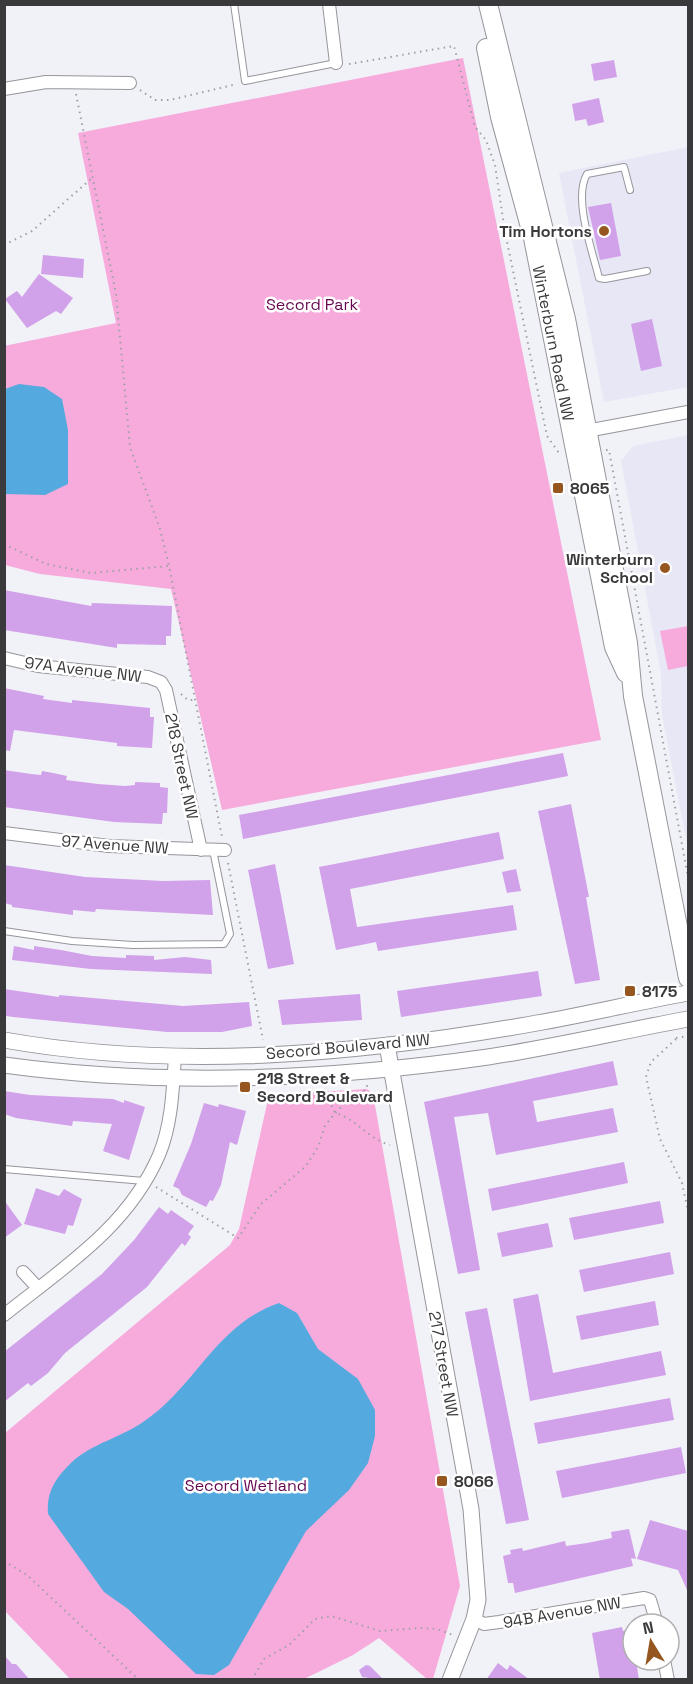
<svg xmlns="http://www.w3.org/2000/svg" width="693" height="1684" viewBox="0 0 693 1684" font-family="'Space Grotesk',sans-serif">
<rect width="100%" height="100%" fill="#f1f1f8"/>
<path fill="#e8e7f6" d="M688 147V387L604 402 559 173Z
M688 435V849L662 715 661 674 621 461 633 446Z"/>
<path fill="#f7abdd" d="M463 58 601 740 222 810 171 589 40 574 5 565 4 346 116 323 78 133Z
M688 626V666L668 670 660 631Z
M367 1089 373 1094 460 1586 433 1679H427L379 1638 353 1655 304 1679H70L5 1611V1433L230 1245 239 1229 269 1095Z"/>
<path fill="#54aade" d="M19 384 44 387 62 399 68 430V484L45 495 5 494V389Z
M279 1303 297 1313 318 1349 358 1379 375 1410V1436L368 1463 349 1490 306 1531 229 1665 214 1675 196 1674 128 1609 104 1592 48 1514C46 1492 56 1477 72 1462 91 1444 122 1437 143 1422 196 1387 215 1325 279 1303Z"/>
<path fill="#d1a1e9" d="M614 60 617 77 594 81 591 64Z
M599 98 604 122 588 126 586 119 575 121 572 104Z
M611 203 621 256 600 260 588 207Z
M43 255 84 259 83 278 41 274Z
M39 274 73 298 61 314 56 311 27 328 5 299 17 291 22 297Z
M652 319 662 366 641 371 631 324Z
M4 590 91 606 92 603 172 606 171 636H166V645L117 644V648L4 630Z
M4 688 44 696 43 699 72 703V700L150 708V717H154L152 748 117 746V743L14 730 10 751 4 750Z
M563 753 568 776 243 839 239 815Z
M4 770 31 774 41 775 42 771 53 773 67 776 66 780 98 784 125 786 135 785V782L160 783V787L168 788 167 813H163L162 824 114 822 4 807Z
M571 804 589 897H586L600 980 575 984 538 811Z
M499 832 504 859 350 889 357 927 513 905 517 930 378 951 376 942 336 950 319 867Z
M275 864 294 964 268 969 248 870Z
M4 865 85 877 163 881 210 880 213 915 96 909 95 912 73 910V915L12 907V905L4 903Z
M516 869 521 891 507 893 502 872Z
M14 946 34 950V946L61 950 92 956 126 958V955L154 956V960L185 957 211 960 212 974 91 969 12 960Z
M538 971 542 996 401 1017 397 991Z
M4 989 59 997V995L183 1006 249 1002 252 1026 222 1032H167L13 1017 6 1016Z
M360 994 362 1020 282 1025 278 1000Z
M613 1061 618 1085 533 1101 537 1122 613 1108 618 1132 496 1155 488 1113 454 1117 480 1270 458 1274 424 1102Z
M4 1091 30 1095 113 1099 124 1103V1100L145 1107 129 1160 103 1151 112 1124 73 1121 72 1126 16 1118 4 1114Z
M204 1103 218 1107 219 1104 246 1111 237 1145 230 1142 221 1185 213 1201 210 1200 206 1207 182 1195 179 1189 173 1186 191 1144Z
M624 1162 628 1183 492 1211 488 1189Z
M36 1188 59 1196 64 1189 82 1199 73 1226 68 1225 65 1234 24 1224Z
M4 1200 22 1225 4 1238Z
M660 1201 664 1223 574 1240 569 1218Z
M159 1207 168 1214 171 1210 194 1226 188 1234 191 1237 185 1246 182 1243 147 1287 65 1353 48 1373 31 1386 28 1383 4 1402V1352L102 1274 134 1240Z
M548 1223 553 1247 502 1257 497 1233Z
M670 1252 674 1274 584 1292 579 1270Z
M538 1294 553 1373 661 1351 666 1375 530 1401 513 1299Z
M655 1301 659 1325 581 1340 576 1316Z
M487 1308 529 1520 506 1524 465 1312Z
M670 1398 674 1420 538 1444 534 1423Z
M681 1447 686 1473 562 1498 556 1471Z
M650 1520 688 1531V1592L678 1570 637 1559Z
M629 1529 636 1559 631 1558 633 1566 515 1593 513 1583H508L503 1556 511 1554 510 1550 522 1548 523 1551 565 1541 566 1546 587 1543 612 1538 611 1532Z
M622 1627 623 1631 630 1629 633 1660H636L639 1680H600L592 1633Z
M4 1655 12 1664H16L30 1680H4Z
M498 1663 507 1670 510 1665 530 1680H486Z
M366 1665 370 1666 384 1680 362 1677 359 1670Z"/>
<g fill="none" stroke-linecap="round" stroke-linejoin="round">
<g stroke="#95959b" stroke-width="8">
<path id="service" d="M234 4 245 81 336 63
M630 190 624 167 587 174C573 198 592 250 599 278L605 279 647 271
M4 931 72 941 133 945 224 944 230 934 213 850
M4 1169 144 1181"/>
</g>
<g stroke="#95959b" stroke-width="14">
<path id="minor" d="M329 4 336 63
M4 89 46 82 130 83
M581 432 688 412
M4 658 38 666 148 677 161 682 166 690 201 850
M4 833 109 846 225 850
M23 1272 38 1288
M4 1315C63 1268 128 1227 159 1155 172 1124 173 1088 175 1055
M474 1619 484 1624 499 1622 644 1598 650 1600 657 1624
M664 1660 668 1680"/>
</g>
<g stroke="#95959b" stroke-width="17">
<path id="tertiary" d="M4 1040C179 1071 364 1054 537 1023 588 1014 638 1002 688 993
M387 1045 471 1509 478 1600 474 1619 450 1680
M4 1065C166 1087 327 1080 488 1057 555 1047 622 1031 688 1019"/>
</g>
<g stroke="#95959b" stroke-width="20">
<g id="secondary">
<path d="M488 4 566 319 628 643 633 696 688 978"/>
<path id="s1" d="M486 48 500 117 533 238 614 647 626 673"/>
</g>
</g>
<path stroke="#9f9fa4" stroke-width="2" stroke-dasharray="1.5 4.5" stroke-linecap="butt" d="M349 64 454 46 475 127 486 140 495 165 505 232 547 436 559 453
M140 90 155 100H170L237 84
M76 94 116 294 130 447 160 529 169 566
M4 245 32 231 92 178
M606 450H609L688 877
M4 544 46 564 91 573 169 566 222 837
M181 694 188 700H194
M228 863 263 1040
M676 1038 688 1036
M676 1039 651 1062 646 1077 660 1139 682 1183 688 1211
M324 1089 335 1113C359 1120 366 1138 390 1145
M156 1187 238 1238 261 1204 306 1166 318 1147 325 1126 335 1113 351 1098 367 1089V1084
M4 1561 27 1575 139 1680
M252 1680 264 1659 289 1645 315 1619 331 1616 380 1631 420 1628 437 1629 453 1635"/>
<use href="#service" stroke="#fff" stroke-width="6"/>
<use href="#minor" stroke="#fff" stroke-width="12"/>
<use href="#tertiary" stroke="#fff" stroke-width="15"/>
<use href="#secondary" stroke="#fff" stroke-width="18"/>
</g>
<g fill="#965620" stroke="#fff" stroke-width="2">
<circle cx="604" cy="231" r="6"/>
<rect x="552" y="482" width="12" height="12" rx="3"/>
<circle cx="665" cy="568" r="6"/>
<rect x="624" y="985" width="12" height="12" rx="3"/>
<rect x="239" y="1081" width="12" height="12" rx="3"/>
<rect x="436" y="1475" width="12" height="12" rx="3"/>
</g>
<g text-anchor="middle" stroke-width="5" stroke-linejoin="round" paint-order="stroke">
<g font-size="16" font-weight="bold" fill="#3a3a3d" stroke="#fff" text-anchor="start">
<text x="592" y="237" text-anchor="end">Tim Hortons</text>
<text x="570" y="494">8065</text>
<text x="653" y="565" text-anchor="end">Winterburn<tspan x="653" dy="18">School</tspan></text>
<text x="642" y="997">8175</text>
<text x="257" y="1084">218 Street &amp;<tspan x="257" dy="18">Secord Boulevard</tspan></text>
<text x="454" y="1487">8066</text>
</g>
<g font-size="16" fill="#650850" stroke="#fff">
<text x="312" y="310">Secord Park</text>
<text x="246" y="1491">Secord Wetland</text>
</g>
<g font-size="16" fill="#3a3a3d" stroke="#fff">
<text dy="6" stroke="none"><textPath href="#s1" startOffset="303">Winterburn Road NW</textPath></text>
<text transform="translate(83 669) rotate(7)" y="6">97A Avenue NW</text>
<text transform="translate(182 766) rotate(78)" y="6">218 Street NW</text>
<text transform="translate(115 844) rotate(4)" y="6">97 Avenue NW</text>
<text transform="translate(348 1046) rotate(-5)" y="6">Secord Boulevard NW</text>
<text transform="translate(444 1364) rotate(80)" y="6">217 Street NW</text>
<text transform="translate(562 1612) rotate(-10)" y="6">94B Avenue NW</text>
</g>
</g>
<rect width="693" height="1684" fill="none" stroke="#3a3a3d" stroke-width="12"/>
<g transform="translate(651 1642) rotate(349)"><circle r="28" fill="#ffffff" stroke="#b0b0b1" stroke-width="1.5"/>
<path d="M0-4.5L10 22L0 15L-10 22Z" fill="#965620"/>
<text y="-9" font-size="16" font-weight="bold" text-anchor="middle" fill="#3a3a3d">N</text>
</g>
</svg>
